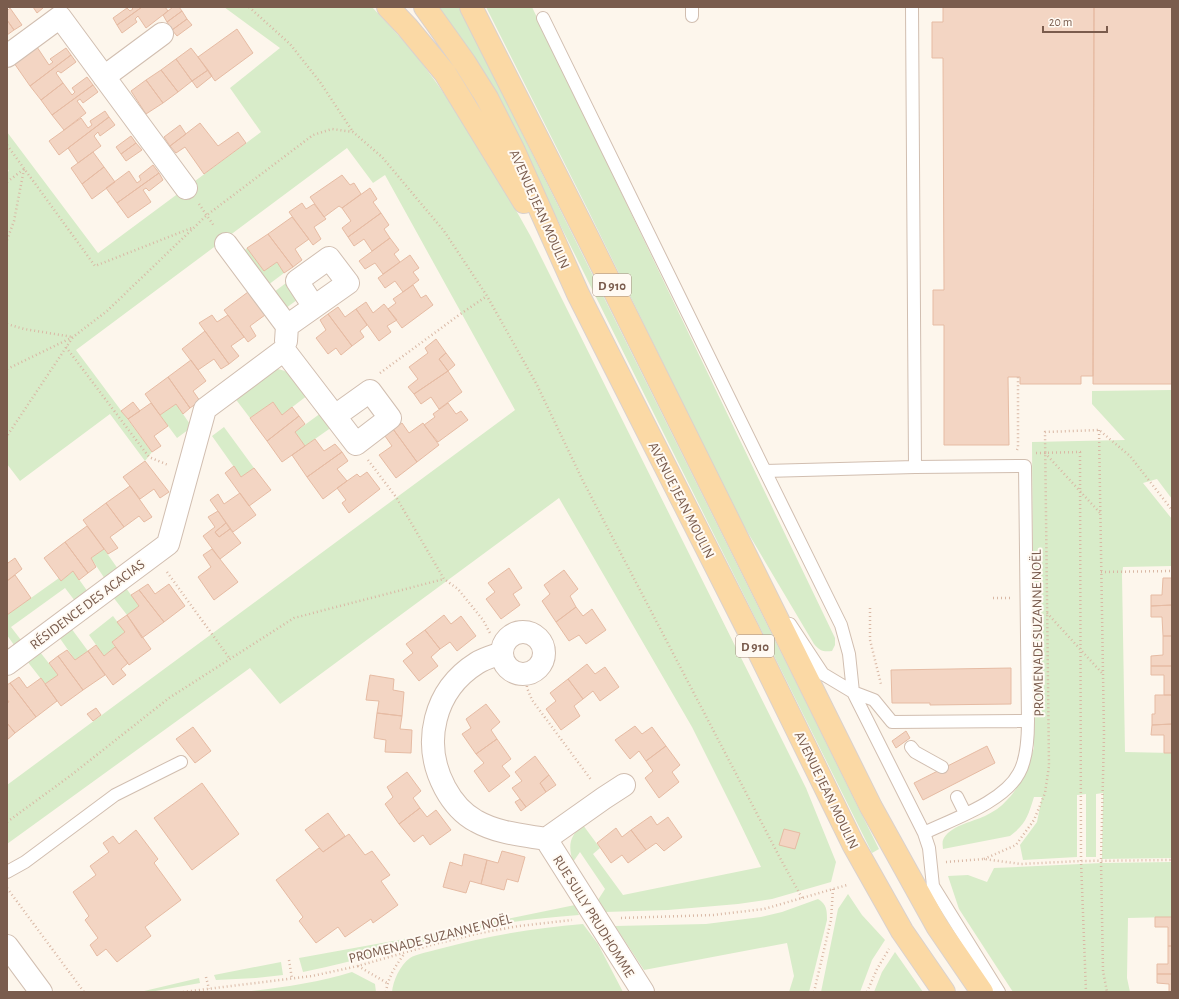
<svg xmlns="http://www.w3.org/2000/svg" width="1179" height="999" viewBox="0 0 1179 999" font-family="'Alegreya Sans',sans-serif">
<rect width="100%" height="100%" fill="#fdf6ec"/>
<path fill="#d8ecc9" d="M224 7H372C390 26 409 46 424 66 465 120 498 178 531 237L806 788 836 862 831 882 772 899 738 904 668 910 605 912 598 900 605 889 580 852 573 862C568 846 569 836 583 825L600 848 593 854 623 895 761 867 737 817 692 727 559 498 280 704 250 668 7 844V785L515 410 385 175 373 183 347 148 76 350 152 452 145 461 110 414 20 481 7 464V172L9 171 7 168V132L98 253 261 132 230 88 280 48Z
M437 7H459L879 849 872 853 515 134Z
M486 7H532L835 638V645L832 651C823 652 820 651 814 644L738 516 588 210Z
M247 248 264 271 277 262 284 273 268 285 244 251Z
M290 280 301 297 286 308 274 292Z
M276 369C292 370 298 384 308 395L282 415 273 402 250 418 234 397Z
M1171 390 1172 401V499L1157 479 1143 483 1172 519V566L1123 567 1122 575 1125 752 1172 753V858L1102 859 1103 793 1096 794V857H1086V794L1077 795V857L1023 860 1020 845 1037 822 1042 797H1034C1028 816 1026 824 1010 836L943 849C943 847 942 843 943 840 949 826 972 822 985 816 993 812 1001 807 1007 800 1021 786 1027 767 1034 748L1032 442 1125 440 1092 404V391Z
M176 404 192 427 177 438 160 415Z
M321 413 332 427 305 446 295 432Z
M224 427 254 468 241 477 212 436Z
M104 549 118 569 105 579 91 558Z
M73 571 88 592 75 601 65 588 11 627 21 640 14 645 7 635V615L59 578 61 581Z
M126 588 139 606 127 615 113 597Z
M113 616 125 632 112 642 115 647 104 656 89 635Z
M71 628 88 651 75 660 59 637Z
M40 652 58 675 45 684 27 661Z
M1172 862V917L1128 918 1127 978 1130 992H1013L959 909 948 876 968 875 987 882 994 868 1102 863Z
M848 894 862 915 885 940 872 960 860 992H821L838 909Z
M818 899C827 904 827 911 827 920L809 992H789L794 976 787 943 644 970 615 926 706 924 761 917 782 912Z
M575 905 579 915C545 918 512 921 479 928 420 941 362 960 303 972L299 958 448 931Z
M583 924 598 944 623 992H392C393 981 400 965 410 958 416 954 432 951 439 949 487 936 534 928 583 924Z
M895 952 923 992H874L882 972Z
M281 962 283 975 256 978 216 980 214 975Z
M352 972 375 984 376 992H242C279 988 317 983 352 972Z
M199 978 200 983 150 992H140Z"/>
<path fill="#f3d5c3" stroke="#e6bba3" d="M33 7H42L43 8 37 13Z
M131 7H142L117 25 113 18 127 8 130 11 133 9Z
M142 7H165L168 11 146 28 138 16 135 19 137 22 122 33 117 25Z
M173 7H179L182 11 167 22 163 15Z
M943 7H1094L1093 376H1081V384H1020V377H1008L1009 445H944V325H933V290H944L943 58H932V22H943Z
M1094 7H1172V384H1093Z
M10 8 22 25 14 30 7 20V11Z
M182 11 187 19 172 30 167 22Z
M187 19 192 25 177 36 172 30Z
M7 20 14 30 7 35Z
M237 29 253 53 215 81 198 57Z
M37 47 49 65 53 62 50 59 66 48 71 55 30 86 14 63Z
M191 48 208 70 192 81 176 59Z
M71 55 76 62 61 73 58 71 56 73 63 83 41 100 30 86Z
M176 59 192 81 178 92 161 70Z
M161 70 178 92 163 103 146 80Z
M208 70 212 76 197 88 192 81Z
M87 77 93 85 52 115 41 100 63 83 72 95 75 92 72 88Z
M146 80 163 103 146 114 131 91Z
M93 85 98 92 83 103 80 99 77 101 86 113 64 130 52 115Z
M105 111 109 117 59 155 49 141 81 118 88 128 92 125 90 121Z
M109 117 115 125 100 136 98 132 94 136 101 146 78 163 68 148Z
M200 123 218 146 238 132 246 143 204 174 185 147 176 153 170 146Z
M180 125 186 134 170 146 164 137Z
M131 136 136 143 121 154 116 147Z
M136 143 142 150 126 161 121 154Z
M93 152 104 167 82 184 71 168Z
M153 165 159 173 117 203 106 188 129 171 137 183 141 180 139 176Z
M104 167 115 182 92 199 82 184Z
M159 173 163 180 149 191 146 188 143 190 151 202 128 218 117 203Z
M342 175 350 185 354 183 361 194 342 208 339 206 324 217 310 197Z
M370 188 377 199 373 202 381 213 348 237 342 228 351 221 342 208Z
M302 203 306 209 314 204 326 219 314 227 321 239 313 245 289 212Z
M381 213 389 225 384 229 390 238 372 251 364 239 354 246 348 237Z
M292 217 309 239 295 249 302 260 293 267 268 234Z
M268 234 293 267 284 273 277 262 264 271 247 248Z
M390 238 399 250 394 254 400 262 383 274 375 263 365 269 359 261Z
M410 255 419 268 413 272 419 280 403 292 395 281 385 288 378 278Z
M413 285 421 298 426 295 433 305 402 328 388 309 396 303 393 299Z
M248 292 265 315 250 326 256 336 248 342 224 310Z
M366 302 373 313 384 304 397 320 387 326 391 332 379 341 356 309Z
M338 307 345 317 356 309 367 325 360 331 364 337 352 346 328 314Z
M328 314 352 346 341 355 336 348 328 354 316 338 326 330 320 320Z
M212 315 217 322 228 315 244 337 231 346 239 356 229 364 199 323Z
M205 331 229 364 221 369 214 359 198 370 182 349Z
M436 339 446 353 439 359 448 371 414 394 408 387 418 379 409 367 428 353 425 348Z
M446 353 455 365 448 371 439 359Z
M191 360 206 381 193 391 200 401 190 408 168 377Z
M448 371 462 392 439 409 431 397 421 404 414 394Z
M168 377 190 408 183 414 176 404 160 415 145 394Z
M133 402 140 411 128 419 121 411Z
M273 402 282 415 292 407 299 416 267 441 250 418Z
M151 403 168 426 154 436 161 446 152 452 128 419Z
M448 403 456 414 461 411 468 420 438 442 424 425 435 417 433 414Z
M299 416 305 424 295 432 305 446 282 462 267 441Z
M402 423 409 433 423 423 439 445 417 462 393 429Z
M393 429 417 462 396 478 379 455 392 446 385 436Z
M315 439 324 451 335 444 342 452 307 477 292 455Z
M342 452 348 461 337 469 347 481 323 499 307 477Z
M145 461 169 492 160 498 154 489 140 499 123 477Z
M234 466 241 477 254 468 271 490 249 506 225 473Z
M367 472 380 489 349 513 342 503 346 500 337 488 357 474 360 477Z
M130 486 152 517 144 522 139 516 124 527 106 503Z
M240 493 256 515 233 532 210 500 218 494 224 504Z
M106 503 124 527 110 537 118 548 108 554 83 520Z
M218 511 226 523 215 532 219 537 230 529 241 543 220 559 203 536 215 527 208 517Z
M226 523 230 529 219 537 215 532Z
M87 526 104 549 91 558 96 567 88 573 65 542Z
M65 542 88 573 79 580 73 571 61 581 44 558Z
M212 549 238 582 214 600 198 577 211 567 203 555Z
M15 558 22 569 7 581V562L8 563Z
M509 568 522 588 513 594 520 605 501 619 486 599 495 592 488 583Z
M564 570 578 589 570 596 576 607 556 622 542 601 550 594 544 585Z
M15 575 31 598 7 615V581Z
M1163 578H1172V605L1151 606V595H1162Z
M148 584 155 594 169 584 185 606 164 622 139 590Z
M139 590 164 622 142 638 127 615 139 606 131 595Z
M1172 605V636H1163L1162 617H1151V606Z
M576 607 583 616 592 609 606 630 586 644 579 635 569 641 556 622Z
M127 615 151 649 129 665 112 642 125 632 117 622Z
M444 615 451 624 461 616 476 636 457 651 450 642 440 649 425 630Z
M425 630 440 649 431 657 438 666 419 681 403 661 413 653 406 644Z
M1163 636H1172V666H1151V656L1163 655Z
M96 645 104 656 115 647 128 663 121 669 126 675 113 685 88 651Z
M67 650 75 660 88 651 105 675 83 690 58 656Z
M58 656 83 690 61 706 45 684 58 675 49 663Z
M587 664 595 674 605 667 619 687 600 701 593 691 583 699 568 679Z
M1151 666H1172V695H1164V675H1151Z
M1011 668V704L930 705V703H892L891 670Z
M370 675 394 679 393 690 404 692 402 716 377 713 379 701 366 700Z
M19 677 27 688 41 678 57 701 36 717 10 683Z
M568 679 583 699 574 706 580 716 561 730 546 709 556 701 550 693Z
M10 683 36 717 15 733 7 723V703L9 702 7 699V685Z
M1155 695H1172V724L1152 725V714H1155Z
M486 704 500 722 491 730 497 739 476 754 462 734 471 728 466 719Z
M96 708 101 715 93 721 87 714Z
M377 713 402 716 400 729 412 730 411 753 385 752 386 740 374 738Z
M7 723 15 733 7 740Z
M1172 724V753H1164V735H1151L1152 725Z
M635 726 642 734 652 727 666 746 646 761 639 751 630 759 615 740Z
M193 727 211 751 195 763 176 739Z
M906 731 910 738 896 748 892 741Z
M497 739 511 759 502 766 510 776 489 792 474 771 484 763 476 754Z
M666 746 680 765 672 772 679 782 659 798 645 778 653 771 646 761Z
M987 746 995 763 923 800 914 783Z
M535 756 549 775 540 783 546 792 526 807 512 788 522 781 515 772Z
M407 772 421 791 413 798 420 808 399 824 385 804 393 797 387 787Z
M549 775 556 785 546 792 540 783Z
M202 783 239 834 192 870 154 818Z
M520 799 526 807 521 811 515 802Z
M420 808 427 817 436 810 451 830 430 845 423 835 414 842 399 824Z
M328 813 345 836 323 852 305 830Z
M651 816 657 825 668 817 682 837 664 851 656 843 646 850 631 830Z
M616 828 622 837 631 830 646 850 628 863 622 855 611 863 597 843Z
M784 829 800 833 795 849 779 845Z
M136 830 158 859 154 863 181 900 145 927 151 936 117 962 106 949 97 956 90 945 98 938 85 920 89 916 73 892 96 875 90 866 109 852 103 843 113 836 119 844Z
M349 834 365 855 372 851 390 875 381 881 398 905 373 923 371 919 345 937 338 927 316 943 299 921 303 917 276 880 319 848 323 852Z
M502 851 525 857 518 882 507 879 504 890 481 884 487 860 498 863Z
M464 854 487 860 481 884 470 881 466 893 443 887 450 862 462 866Z
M1155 917H1172V946H1168V927H1155Z
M1168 946H1172V974H1157V964H1168Z
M1157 974H1172V992H1169V984L1157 983Z"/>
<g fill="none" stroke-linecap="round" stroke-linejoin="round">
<g stroke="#d1beb0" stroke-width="14">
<path id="service" d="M692 7V16
M912 7 915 467 765 471 841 625 849 654 853 692 924 833 929 848 933 886 999 992
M543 18 765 471
M915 467 1025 466 1028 721C1028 737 1027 759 1019 773 1004 802 953 819 924 833
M790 624 823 674 853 692 874 700 892 722 1028 721
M911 747 915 752 942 767
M957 797 965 813
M7 872 25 862 115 795 181 762"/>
</g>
<g stroke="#d1beb0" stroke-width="24">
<path id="minor" d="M7 56 60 17 186 188
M104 77 162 34
M226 244 287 326 286 341
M287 326 348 283 329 258 297 281 314 307
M502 653a21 21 0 1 1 42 0a21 21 0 1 1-42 0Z
M502 653C494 656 485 658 477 663 434 690 421 743 445 788 452 801 463 814 476 821 497 833 522 835 546 839L604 798 624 785
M7 664 168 544 205 409 284 350 356 444 390 418 370 391 335 416
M546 839 643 992
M7 946 41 992"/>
</g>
<g stroke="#dad1cd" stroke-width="24">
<path id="primary" d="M388 7 407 27 445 73 524 202
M425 7 465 63 487 98 513 149 578 294 748 630 853 844 902 931 944 992
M471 7 588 238 871 807 937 926 982 992"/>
</g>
<path stroke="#d9b8a5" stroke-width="2.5" stroke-dasharray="1 3" stroke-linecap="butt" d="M249 7 290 44 320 82 353 132
M7 145 95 266 194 227
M7 182 24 169
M199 204 214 226
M7 240 14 221 24 169
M7 324 24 329 73 337 7 436
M66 347 149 457 168 465
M7 369 73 337 107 311 207 215 313 135 332 129 353 132 382 157 444 231 487 296 537 385 583 481 779 856 802 898
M380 373 459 315 487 296
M1099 430 1104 735 1101 861 1103 971 1107 992
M1017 450 1018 448V377
M1036 453 1080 452 1081 861 1086 992
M1045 453 1101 514
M368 460 396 497 444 579 458 589 483 620 491 635
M167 572 230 659
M1101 572 1172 571
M993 598H1011
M870 608V640L881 684
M1047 613 1102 673
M526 674 527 688 532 700 592 781
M7 822 70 776 169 698 294 618 444 579
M984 859 1016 845 1034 820 1045 793 1049 766 1045 432 1099 430 1130 456 1172 510
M946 862 984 859 1021 864 1081 861 1172 860
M7 888 84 992
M621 918 713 915 764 909 847 885
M289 960 292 979
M358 966 387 983
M206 977 209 989
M183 992 312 976 358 966 431 945 480 933 519 926 572 920
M386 992C388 977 396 965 405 953
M814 992 831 920 833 889
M867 992 877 969 889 949"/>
<use href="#service" stroke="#fff" stroke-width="12"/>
<use href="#minor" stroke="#fff" stroke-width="22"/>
<use href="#primary" stroke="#fbd9a5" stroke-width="22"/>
</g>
<g text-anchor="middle" stroke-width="4" stroke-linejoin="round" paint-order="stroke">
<g fill="#fffaf3" stroke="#a28b7f" stroke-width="1">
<rect x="593" y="274" width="38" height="22" rx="3"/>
<rect x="736" y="635" width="38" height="22" rx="3"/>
</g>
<g font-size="13" font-weight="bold" fill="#7a5c4d">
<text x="612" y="290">D 910</text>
<text x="755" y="651">D 910</text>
</g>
<g font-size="14" fill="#7a5c4d" stroke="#fffaf3">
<text transform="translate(540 209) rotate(66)" y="5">AVENUE JEAN MOULIN</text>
<text transform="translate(682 500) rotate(63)" y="5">AVENUE JEAN MOULIN</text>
<text transform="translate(87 604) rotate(-37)" y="5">RÉSIDENCE DES ACACIAS</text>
<text transform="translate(1037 633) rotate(-91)" y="5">PROMENADE SUZANNE NOËL</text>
<text transform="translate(827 790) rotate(64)" y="5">AVENUE JEAN MOULIN</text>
<text transform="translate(594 916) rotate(58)" y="5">RUE SULLY PRUDHOMME</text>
<text transform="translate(430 938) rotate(-14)" y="5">PROMENADE SUZANNE NOËL</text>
</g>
</g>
<rect width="1179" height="999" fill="none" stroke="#7a5c4d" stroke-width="16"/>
<path d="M1043 26v6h64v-6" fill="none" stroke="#7a5c4d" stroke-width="2"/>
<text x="1049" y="26" font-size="12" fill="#7a5c4d" stroke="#fffaf3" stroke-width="3" paint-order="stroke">20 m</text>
</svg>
